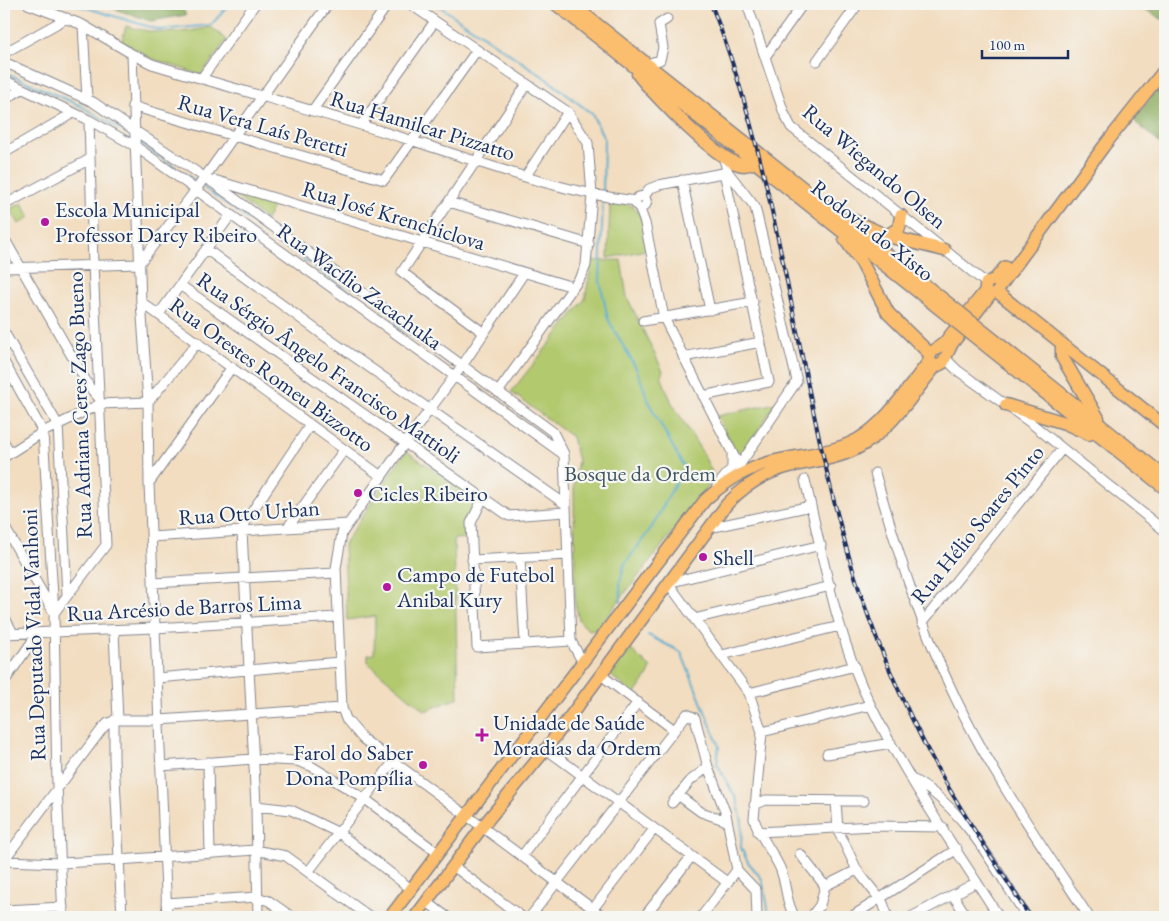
<svg xmlns="http://www.w3.org/2000/svg" width="1169" height="921" viewBox="0 0 1169 921" font-family="'EB Garamond',serif">
<rect width="100%" height="100%" fill="#f6f6f2"/>
<filter id="ink" filterUnits="userSpaceOnUse"><feTurbulence type="fractalNoise" baseFrequency=".02" numOctaves="2"/><feDisplacementMap in="SourceGraphic" scale="10" xChannelSelector="R" yChannelSelector="G"/><feConvolveMatrix kernelMatrix="1 2 1 2 8 2 1 2 1" color-interpolation-filters="sRGB"/></filter>
<filter id="wash" filterUnits="userSpaceOnUse"><feTurbulence type="fractalNoise" baseFrequency=".0096" numOctaves="4" result="noise"/><feDisplacementMap in="SourceGraphic" scale="20" xChannelSelector="R" yChannelSelector="G"/><feGaussianBlur stdDeviation="1.12" result="paint"/><feColorMatrix in="noise" values="0 0 0 0 0 0 0 0 0 0 0 0 0 0 0 0 0 1.4 0 .05"/><feComposite in="paint" operator="in"/></filter>
<g filter="url(#wash)">
<rect width="100%" height="100%" fill="#f2ddc0"/>
<path fill="#b2c96e" stroke="#667c66" d="M126 26C158 35 179 34 211 27L227 40 201 75 150 58 122 41Z
M226 188 275 203 266 220Z
M610 202C617 203 628 203 634 207 645 215 644 239 646 250L608 258Z
M22 203 30 217 19 224 10 209Z
M621 260 627 297 663 371 661 376 672 403 702 452 715 478 597 629 588 630 579 620 575 603 574 483 578 461 572 437 511 392 585 299 592 261Z
M776 403 739 459 717 416Z
M406 451 478 500 468 517V538L454 539 458 698 425 711 368 663V655L374 654 375 616 347 620 344 544Z
M629 648 651 668 648 675 634 695 607 672Z"/>
<path fill="#8dad61" stroke="#546e60" d="M99 4H180L186 15 151 21Z
M1135 4H1165V21L1136 4Z
M1165 80V148L1133 120Z"/>
<g fill="none" stroke-linecap="round" stroke-linejoin="round">
<path stroke="#51abce" stroke-width="2" d="M74 4 160 30 211 25 230 4
M436 4 547 79 592 114 604 138 603 194
M4 72 81 106 125 132
M139 142 194 180
M203 187 451 364
M603 199 600 281 608 319 637 370 650 405 684 467 652 527 624 565 620 583 621 602
M648 635 681 652 719 746 717 764 737 800 742 822 741 848 748 862 762 879 768 908V917"/>
</g>
</g>
<g filter="url(#ink)">
<g fill="none" stroke-linecap="round" stroke-linejoin="round">
<g stroke="#86868f" stroke-width="11">
<path id="minor" d="M28 4 83 25 132 54 152 64C238 90 324 113 410 140 484 163 558 192 636 201
M410 4 568 112 588 143 592 195 586 265 582 275 498 392
M747 4 784 113 791 127 986 283
M83 25 87 99
M4 53 67 18
M132 54 141 302 148 402 149 483 167 917
M765 57 803 4
M817 61 858 4
M4 62 93 102 134 130 219 187 553 432 564 454 571 641 582 661
M646 64 660 60 663 48 659 24 667 19
M201 79 255 4
M4 80 89 120 135 146 563 454
M4 100 22 89
M132 106 384 180 477 50
M312 111 388 4
M361 125 435 21
M4 153 73 113
M723 157 728 172 755 207 797 381 739 466
M525 177 568 112
M214 180 573 287
M682 180 710 310
M635.5 202a5.5 5.5 0 1 1 11 0a5.5 5.5 0 1 1-11 0Z
M644 197 649 189 659 185 728 172
M449 202 589 244
M4 205 90 159
M639 207 645 223 664 318 741 470
M4 238 90 388 99 398
M206 249 326 337 565 504
M139 264 195 191 328 4
M4 268 139 264
M524 273 462 366 405 443 342 533 336 568 342 708 346 719 363 739 604 917
M180 285 509 516 565 512
M141 302 381 476
M159 314 230 216
M643 321 753 302
M4 332 58 425 67 594
M484 333 402 272 527 84
M683 357 761 342
M945 358 957 370 1031 423 1165 531
M4 362 43 432 54 613 57 786 63 917
M703 396 769 382 724 172
M4 442 10 453
M4 457 43 432 100 404 148 402 198 342
M875 473C897 550 920 625 955 697 992 775 1042 845 1089 917
M805 480C823 556 836 636 871 706 907 779 956 849 999 917
M149 483 232 367
M717 486 732 468V455
M483 498 471 523 477 647 571 641
M4 526 54 613 106 545 93 265 89 120
M288 527 344 450
M709 528 811 506
M151 537 348 524
M520 558 525 644
M472 560 567 555
M153 583 336 573
M4 616 13 633
M694 619 831 586
M922 623 1062 449
M114 631 118 720
M4 634 155 628 337 617
M722 655 840 626
M601 675 673 729
M157 678 340 662
M4 682 38 633
M749 693 855 666
M114 720V759L122 917
M762 732 870 705
M546 749 727 882
M827 754 891 743
M208 762 210 854
M161 766 253 759 297 761 311 766 365 799 438 853
M914 780C966 809 995 869 1027 917
M678 795 701 812 727 821
M836 801 838 830 857 870 883 903 888 917
M672 803 691 780 708 767
M754 805 766 800 864 801
M256 806 291 810 339 833 411 889
M758 832 875 826 943 827
M800 854 825 886 820 905 811 917
M522 856 638 702
M4 860 102 729 108 723 118 720H159L342 708
M4 861 61 863 119 860 255 850 286 856 370 917
M453 866 522 917
M308 872 394 761
M825 886 857 870
M953 895 967 917
M427 902 447 917
M166 903 257 897 269 901 292 917
M593 909 654 829
M4 910 63 907
M258 917 256 806 242 531 247 519 310 425
M530 917 687 714 695 718 708 767 726 814 737 870
M644 917 691 857
M701 917 737 870 756 890 757 917
M795 917C785 902 787 884 780 868 772 851 760 837 754 819L762 732 749 693 668 583 821 545
M851 917 957 849
M911 917 977 882"/>
</g>
<g stroke="#86868f" stroke-width="14">
<path id="major" d="M999 288 1104 146 1165 69
M985 291 986 283 995 279 1005 267
M985 291 944 343 932 352 929 358 932 364 937 366 943 363 952 344 990 295
M997 292 1165 426
M390 917 705 500C724 483 745 469 770 462 799 454 832 454 858 439 888 421 908 387 930 360
M415 917 483 826 546 749 727 504C745 485 766 472 792 466 814 461 838 459 858 448 891 430 913 394 936 366"/>
</g>
<g stroke="#86868f" stroke-width="15">
<path id="highway" d="M556 4 954 320
M571 4 960 313
M638 74C653 94 721 165 744 165 748 165 752 163 756 162
M852 220 887 236 944 250
M887 236 899 228 901 216
M845 239 862 263 888 313 930 354
M975 325 1165 477
M969 332 1165 488
M1062 344V357L1098 418
M1006 405 1065 423 1089 434"/>
</g>
<use href="#minor" stroke="#fff" stroke-width="9"/>
<use href="#major" stroke="#fbbd6e" stroke-width="11"/>
<use href="#highway" stroke="#fbbd6e" stroke-width="12"/>
<g stroke="#1b2f5e" stroke-width="4">
<path id="rail" d="M711 4C780 177 795 367 846 546 864 612 892 680 923 741 954 802 994 860 1030 917"/>
</g>
<use href="#rail" stroke="#f6f6f2" stroke-width="2" stroke-dasharray="5.5" stroke-linecap="butt"/>
<g stroke="#86868f" stroke-width="15" stroke-linecap="butt">
<path id="highway-bridge" d="M960 313 975 325
M954 320 969 332"/>
</g>
<use href="#highway-bridge" stroke="#fbbd6e" stroke-width="12"/>
</g>
</g>
<g fill="#b5179e" stroke="#f6f6f2" stroke-width="2">
<circle cx="45" cy="222" r="5"/>
<circle cx="358" cy="493" r="5"/>
<circle cx="703" cy="557" r="5"/>
<circle cx="387" cy="587" r="5"/>
<path d="M479.5 727.5h5v5h5v5h-5v5h-5v-5h-5v-5h5z"/>
<circle cx="423" cy="765" r="5"/>
</g>
<g text-anchor="middle" stroke-width="4.5" stroke-linejoin="round" paint-order="stroke">
<g font-size="22" fill="#1b2f5e" stroke="#f6f6f2">
<text transform="translate(263 125) rotate(16)" y="8">Rua Vera Laís Peretti</text>
<text transform="translate(423 125) rotate(17)" y="8">Rua Hamilcar Pizzatto</text>
<text transform="translate(875 166) rotate(40)" y="8">Rua Wiegando Olsen</text>
<text transform="translate(394 215) rotate(17)" y="8">Rua José Krenchiclova</text>
<text transform="translate(873 230) rotate(38)" y="8">Rodovia do Xisto</text>
<text transform="translate(360 286) rotate(36)" y="8">Rua Wacílio Zacachuka</text>
<text transform="translate(329 367) rotate(35)" y="8">Rua Sérgio Ângelo Francisco Mattioli</text>
<text transform="translate(272 374) rotate(36)" y="8">Rua Orestes Romeu Bizzotto</text>
<text transform="translate(79 405) rotate(-92)" y="8">Rua Adriana Ceres Zago Bueno</text>
<text transform="translate(249 512) rotate(-4)" y="8">Rua Otto Urban</text>
<text transform="translate(977 524) rotate(-51)" y="8">Rua Hélio Soares Pinto</text>
<text transform="translate(184 607) rotate(-3)" y="8">Rua Arcésio de Barros Lima</text>
<text transform="translate(33 635) rotate(-92)" y="8">Rua Deputado Vidal Vanhoni</text>
</g>
<g font-size="22" fill="#1b2f5e" stroke="#f6f6f2" text-anchor="start">
<text x="55" y="217">Escola Municipal<tspan x="55" dy="25">Professor Darcy Ribeiro</tspan></text>
<text x="368" y="501">Cicles Ribeiro</text>
<text x="713" y="565">Shell</text>
<text x="397" y="582">Campo de Futebol<tspan x="397" dy="25">Anibal Kury</tspan></text>
<text x="493" y="730">Unidade de Saúde<tspan x="493" dy="25">Moradias da Ordem</tspan></text>
<text x="413" y="760" text-anchor="end">Farol do Saber<tspan x="413" dy="25">Dona Pompília</tspan></text>
</g>
<g font-size="22" fill="#415662" stroke="#f6f6f2">
<text x="640" y="481">Bosque da Ordem</text>
</g>
</g>
<rect width="1169" height="921" fill="none" stroke="#f6f6f2" stroke-width="20"/>
<path d="M982 50v8h86v-8" fill="none" stroke="#1b2f5e" stroke-width="2.5"/>
<text x="989" y="50" font-size="15" fill="#1b2f5e" stroke="#f6f6f2" stroke-width="4" paint-order="stroke">100 m</text>
</svg>
